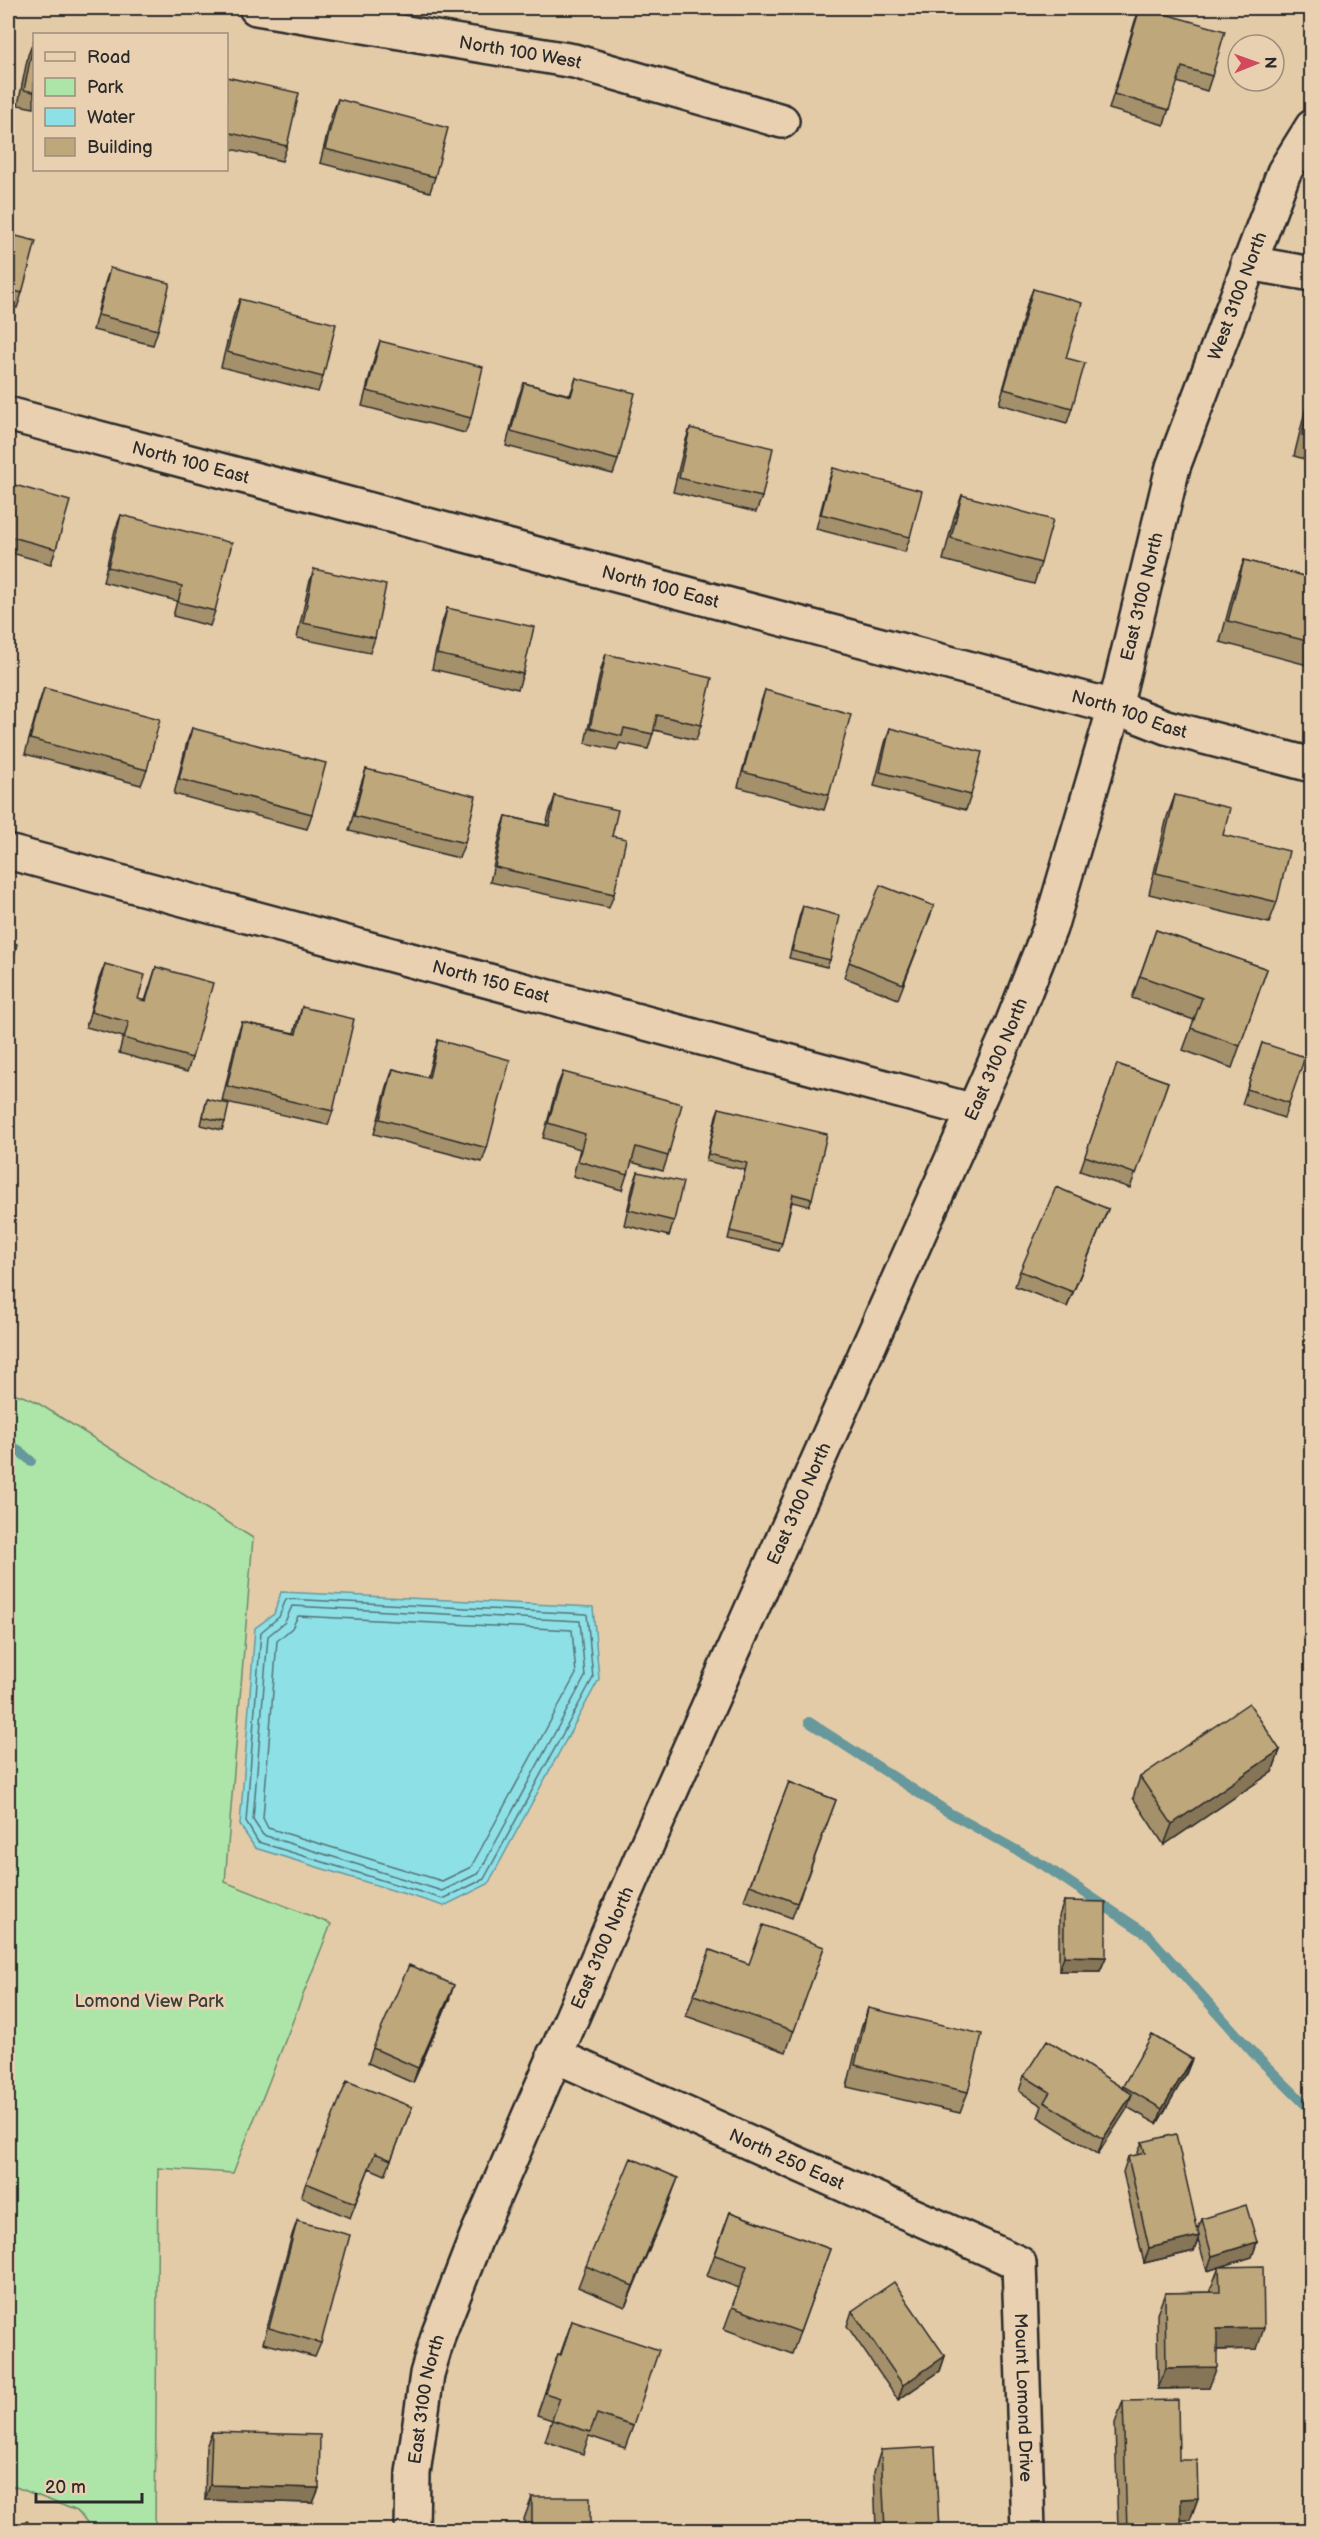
<svg xmlns="http://www.w3.org/2000/svg" width="1319" height="2538" viewBox="0 0 1319 2538" font-family="'Balsamiq Sans',sans-serif">
<rect width="100%" height="100%" fill="#e4cba8"/>
<filter id="ink" filterUnits="userSpaceOnUse"><feTurbulence type="fractalNoise" baseFrequency=".0167" numOctaves="2"/><feDisplacementMap in="SourceGraphic" scale="12" xChannelSelector="R" yChannelSelector="G"/><feConvolveMatrix kernelMatrix="1 2 1 2 8 2 1 2 1" color-interpolation-filters="sRGB"/></filter>
<g filter="url(#ink)">
<path fill="#ade5a8" stroke="#6c886a" stroke-width="1.5" d="M8 1391 33 1400 253 1538 225 1882 331 1924 233 2173 158 2168 155 2530H94L77 2511 8 2484Z"/>
<path fill="#8ee0e7" stroke="#66989c" stroke-width="1.5" d="M281 1592 593 1607 599 1679 488 1884 444 1906 255 1848 240 1825 255 1628 274 1614Z"/>
<g fill="none" stroke-linecap="round" stroke-linejoin="round">
<path stroke="#537376" stroke-width="1.5" d="M286 1599 587 1614 593 1678 484 1879 443 1899 258 1842 246 1822 261 1632 279 1617Z
M292 1606 580 1621 585 1677 479 1873 442 1891 263 1835 253 1820 268 1636 285 1622Z
M298 1616 572 1630 576 1674 471 1867 442 1881 268 1828 263 1818 277 1641 292 1628Z"/>
<path stroke="#66989c" stroke-width="10" d="M8 1442 31 1461
M809 1722 948 1812 1045 1866 1148 1935 1255 2055 1312 2111"/>
<g stroke="#2b2b2b" stroke-width="38">
<g id="street">
<path id="s1" d="M256 8 574 61 782 121"/>
<path d="M1248 263 1312 274"/>
<path id="s2" d="M8 414 1115 707 1166 727 1312 765"/>
<path id="s3" d="M8 852 974 1111"/>
<path id="s4" d="M554 2055 1019 2263 1028 2530"/>
</g>
</g>
<g stroke="#2b2b2b" stroke-width="38">
<g id="secondary">
<path id="s5" d="M412 2530 413 2473 427 2374 439 2333 476 2238 649 1840 1010 1029 1050 928 1115 707 1173 467 1284 172 1312 127"/>
</g>
</g>
<use href="#street" stroke="#e9d0b1" stroke-width="33"/>
<use href="#secondary" stroke="#e9d0b1" stroke-width="33"/>
</g>
<path fill="#a4906b" stroke="#2b2b2b" stroke-width="1.5" d="M1140 8 1212 76 1207 91 1177 82 1164 125 1109 109 1135 21Z
M34 40V108L18 105 28 55Z
M226 77 287 146 282 161 226 148Z
M338 99 435 177 430 192 320 163 332 114Z
M8 234 22 293 17 308 8 305Z
M110 268 158 330 153 345 93 330 105 283Z
M1033 289 1066 358 1072 408 1067 423 999 404 1027 304Z
M240 299 323 377 318 392 221 367 234 314Z
M380 341 471 418 465 433 362 406 375 355Z
M576 378 618 460 613 474 506 446 518 398 524 383 570 395Z
M1311 387V461L1294 456Z
M690 428 762 497 756 512 673 492 685 443Z
M833 468 910 537 905 552 816 529 828 483Z
M8 483 56 549 51 564 8 552Z
M962 495 1041 563 1034 584 943 560 954 517Z
M121 515 215 611 210 626 173 616 177 601 103 582 115 530Z
M1244 560 1311 578V666L1220 642 1236 582Z
M314 569 375 638 370 653 297 638 309 584Z
M447 608 523 674 518 689 432 669 442 623Z
M606 654 701 725 696 740 654 730 648 749 620 743 617 750 585 743 601 669Z
M44 688 147 770 141 785 25 754 39 703Z
M765 690 829 795 824 810 738 787 760 705Z
M192 728 312 814 307 829 174 794 187 742Z
M890 728 971 795 966 810 874 786 885 743Z
M366 769 465 843 459 858 349 831 361 784Z
M1175 795 1223 835 1277 902 1269 923 1149 894 1167 817Z
M555 796 614 894 609 908 490 882 501 831 506 816 546 825 550 811Z
M803 906 830 960 827 967 789 958 800 914Z
M934 906 898 999 844 977 849 962Z
M1156 930 1267 969 1232 1068 1183 1050 1194 1020 1132 998Z
M105 964 138 999 145 1001 156 967 192 1058 187 1072 119 1053 123 1037 86 1027 99 979Z
M302 1007 333 1111 328 1125 222 1101 237 1036 242 1022 294 1033 297 1022Z
M438 1040 487 1148 482 1162 374 1134 388 1083 393 1069 427 1078 433 1055Z
M1262 1043 1289 1103 1284 1118 1242 1104Z
M1117 1064 1168 1082 1130 1188 1080 1171Z
M563 1072 668 1156 663 1171 631 1162 622 1190 573 1176 580 1149 543 1138 557 1086Z
M207 1099 225 1122 222 1130 201 1125 205 1107Z
M719 1108 812 1199 809 1206 792 1202 782 1243 779 1251 728 1239 745 1170 706 1161 716 1116Z
M638 1172 674 1221 669 1236 624 1225 633 1186Z
M1108 1209 1067 1307 1015 1286 1020 1271Z
M1280 1750 1272 1772 1164 1845 1133 1798 1140 1777Z
M789 1782 836 1800 792 1918 744 1900Z
M1064 1901 1106 1957 1100 1971H1059V1916Z
M824 1947 786 2052 686 2016 710 1950 748 1964Z
M449 2000 413 2083 368 2063 373 2048Z
M868 2008 968 2092 960 2113 847 2087 861 2029Z
M1152 2035 1192 2059 1186 2074 1157 2124 1127 2107 1098 2154 1038 2117 1042 2106 1019 2091 1024 2076 1122 2088Z
M412 2107 385 2175 369 2168 350 2218 301 2197 306 2183Z
M1142 2142 1198 2229 1202 2219 1257 2242 1252 2257 1220 2267 1257 2349 1217 2350 1209 2388 1158 2389 1157 2314 1165 2293 1211 2292V2288L1219 2267 1207 2271 1198 2240 1194 2251 1144 2263 1123 2172 1128 2157 1137 2155Z
M670 2199 625 2307 578 2287 586 2266Z
M730 2212 830 2249 792 2354 724 2329 739 2288 707 2276Z
M297 2221 321 2343 315 2357 263 2343 292 2235Z
M852 2311 945 2356 940 2371 898 2400 847 2326Z
M572 2321 633 2426 625 2448 589 2436 583 2454 545 2441 552 2420 537 2415 558 2354 560 2355Z
M1123 2401 1179 2460 1198 2498 1190 2520H1181V2530H1118L1115 2423Z
M212 2432 319 2488 313 2503 205 2500 206 2447Z
M881 2450 939 2530H876L874 2472Z
M532 2497 590 2530H524V2519Z"/>
<path fill="#867557" stroke="#2b2b2b" stroke-width="1.5" d="M1108 1209 1102 1224 1067 1307 1073 1292Z
M1280 1750 1272 1772 1164 1845 1172 1824Z
M1064 1956 1106 1957 1100 1971H1059Z
M454 1985 449 2000 413 2083 418 2068Z
M1192 2059 1186 2074 1157 2124 1162 2109Z
M1132 2094 1127 2109 1098 2154 1103 2139Z
M678 2178 670 2199 625 2307 633 2286Z
M1199 2236 1194 2251 1144 2263 1149 2248Z
M1257 2242 1252 2257 1207 2271 1212 2256Z
M1264 2328 1257 2349 1209 2350 1217 2329Z
M945 2356 940 2371 898 2400 903 2385Z
M1217 2367 1209 2388 1158 2389 1166 2368Z
M210 2485 319 2488 313 2503 205 2500Z
M1198 2498 1190 2520H1173L1181 2499Z"/>
<path fill="#bfa77c" stroke="#2b2b2b" stroke-width="1.5" d="M1140 8H1144L1225 31 1212 76 1182 67 1169 110 1114 94Z
M34 40V92L24 90Z
M226 77 299 93 287 146 226 132Z
M338 99 448 128 435 177 325 149Z
M8 234 36 241 22 293 8 289Z
M110 268 170 283 158 330 98 315Z
M1033 289 1082 303 1066 358 1085 363 1072 408 1004 389Z
M240 299 336 324 323 377 227 352Z
M380 341 483 367 471 418 367 391Z
M576 378 635 393 618 460 511 431 524 383 571 396Z
M1311 397V437L1302 435Z
M690 428 773 448 762 497 679 478Z
M833 468 922 491 910 537 821 514Z
M8 483 70 501 56 549 8 536Z
M962 495 1053 520 1041 563 951 538Z
M121 515 232 543 215 611 178 602 182 586 108 567Z
M1244 560 1311 578V642L1228 621Z
M314 569 386 585 375 638 303 623Z
M447 608 534 627 523 674 437 654Z
M606 654 712 678 701 725 657 715 653 734 624 728 622 736 590 728Z
M44 688 160 719 147 770 30 739Z
M765 690 851 714 829 795 743 772Z
M192 728 326 763 312 814 179 779Z
M890 728 982 752 971 795 880 772Z
M366 769 476 796 465 843 354 816Z
M1175 795 1230 808 1223 835 1289 851 1277 902 1156 873Z
M555 796 618 810 612 836 626 839 614 894 495 867 506 816 549 826Z
M880 885 934 906 903 984 849 962Z
M803 906 840 916 830 960 792 951Z
M1156 930 1267 969 1240 1046 1191 1028 1202 998 1140 976Z
M8 941 17 944 8 984Z
M105 964 145 975 138 999 146 1001 156 967 213 983 192 1058 124 1038 129 1022 91 1012Z
M302 1007 354 1019 333 1111 227 1086 242 1022 296 1034Z
M438 1040 510 1060 487 1148 380 1119 393 1069 429 1078Z
M1262 1043 1305 1057 1289 1103 1247 1089Z
M1117 1064 1168 1082 1136 1174 1085 1156Z
M563 1072 682 1104 668 1156 636 1147 628 1175 578 1161 585 1134 548 1123Z
M207 1099 229 1104 225 1122 203 1117Z
M719 1108 827 1134 812 1199 793 1194 782 1243 730 1231 747 1163 708 1154Z
M638 1172 683 1182 674 1221 629 1210Z
M1056 1187 1108 1209 1073 1292 1020 1271Z
M1249 1703 1280 1750 1172 1824 1140 1777Z
M789 1782 836 1800 797 1903 750 1885Z
M1064 1901 1106 1902V1957L1064 1956Z
M763 1925 824 1947 794 2031 694 1995 710 1950 749 1964Z
M409 1965 454 1985 418 2068 373 2048Z
M868 2008 982 2034 968 2092 855 2065Z
M1152 2035 1192 2059 1162 2109 1123 2086Z
M1047 2040 1132 2094 1103 2139 1044 2102 1050 2092 1024 2076Z
M347 2081 412 2107 391 2160 375 2153 355 2203 306 2183Z
M1176 2134 1199 2236 1149 2248 1128 2157 1145 2153 1142 2142Z
M631 2158 678 2178 633 2286 586 2266Z
M1246 2205 1257 2242 1212 2256 1202 2219Z
M730 2212 830 2249 800 2332 732 2307 747 2266 715 2255Z
M297 2221 350 2235 321 2343 269 2328Z
M1263 2266 1264 2328 1217 2329V2367L1166 2368 1165 2293 1220 2292 1219 2267Z
M894 2282 945 2356 903 2385 852 2311Z
M572 2321 659 2350 633 2426 597 2414 590 2432 552 2420 560 2398 545 2393 558 2354 561 2355Z
M1178 2400 1179 2460H1197L1198 2498 1181 2499V2530H1127L1123 2401Z
M212 2432 320 2435 319 2488 210 2485Z
M935 2447 939 2530H885L881 2450Z
M532 2497H590V2530H532Z
M27 2521 36 2530H16Z"/>
</g>
<g text-anchor="middle" stroke-width="6" stroke-linejoin="round" paint-order="stroke">
<g font-size="18" fill="#2b2b2b" stroke="#e9d0b1">
<text dy="6" stroke="none"><textPath href="#s1" startOffset="268">North 100 West</textPath></text>
<text dy="6" stroke="none"><textPath href="#s5" startOffset="2392">West 3100 North</textPath></text>
<text dy="6" stroke="none"><textPath href="#s2" startOffset="189">North 100 East</textPath></text>
<text dy="6" stroke="none"><textPath href="#s2" startOffset="675">North 100 East</textPath></text>
<text dy="6" stroke="none"><textPath href="#s5" startOffset="2076">East 3100 North</textPath></text>
<text dy="6" stroke="none"><textPath href="#s2" startOffset="1161">North 100 East</textPath></text>
<text dy="6" stroke="none"><textPath href="#s3" startOffset="500">North 150 East</textPath></text>
<text dy="6" stroke="none"><textPath href="#s5" startOffset="1590">East 3100 North</textPath></text>
<text dy="6" stroke="none"><textPath href="#s5" startOffset="1104">East 3100 North</textPath></text>
<text dy="6" stroke="none"><textPath href="#s5" startOffset="618">East 3100 North</textPath></text>
<text dy="6" stroke="none"><textPath href="#s4" startOffset="255">North 250 East</textPath></text>
<text dy="6" stroke="none"><textPath href="#s4" startOffset="644">Mount Lomond Drive</textPath></text>
<text dy="6" stroke="none"><textPath href="#s5" startOffset="132">East 3100 North</textPath></text>
</g>
<g font-size="18" fill="#383e38" stroke="#e9d0b1">
<text x="149" y="2007">Lomond View Park</text>
</g>
</g>
<rect width="1319" height="2538" fill="none" stroke="#e9d0b1" stroke-width="30"/>
<rect x="15" y="15" width="1289" height="2508" fill="none" stroke="#2b2b2b" stroke-width="2" filter="url(#ink)"/>
<rect x="33" y="33" width="195" height="138" fill="#e9d0b1" stroke="#9d8e7b" stroke-width="1.5"/>
<rect x="45" y="52" width="30" height="9" fill="#e9d0b1" stroke="#9d8e7b" stroke-width="1.5"/>
<text x="87" y="63" font-size="18" fill="#2b2b2b">Road</text>
<rect x="45" y="78" width="30" height="18" fill="#ade5a8" stroke="#9d8e7b" stroke-width="1.5"/>
<text x="87" y="93" font-size="18" fill="#2b2b2b">Park</text>
<rect x="45" y="108" width="30" height="18" fill="#8ee0e7" stroke="#9d8e7b" stroke-width="1.5"/>
<text x="87" y="123" font-size="18" fill="#2b2b2b">Water</text>
<rect x="45" y="138" width="30" height="18" fill="#bfa77c" stroke="#9d8e7b" stroke-width="1.5"/>
<text x="87" y="153" font-size="18" fill="#2b2b2b">Building</text>
<g transform="translate(1256 63) rotate(89)"><circle r="28" fill="#e9d0b1" stroke="#9d8e7b" stroke-width="1.5"/>
<path d="M0-4.5L10 22L0 15L-10 22Z" fill="#d1495b"/>
<text y="-9" font-size="16" font-weight="bold" text-anchor="middle" fill="#2b2b2b">N</text>
</g>
<path d="M36 2493v9h106v-9" fill="none" stroke="#2b2b2b" stroke-width="3"/>
<text x="45" y="2493" font-size="18" fill="#2b2b2b" stroke="#e9d0b1" stroke-width="4.5" paint-order="stroke">20 m</text>
</svg>
